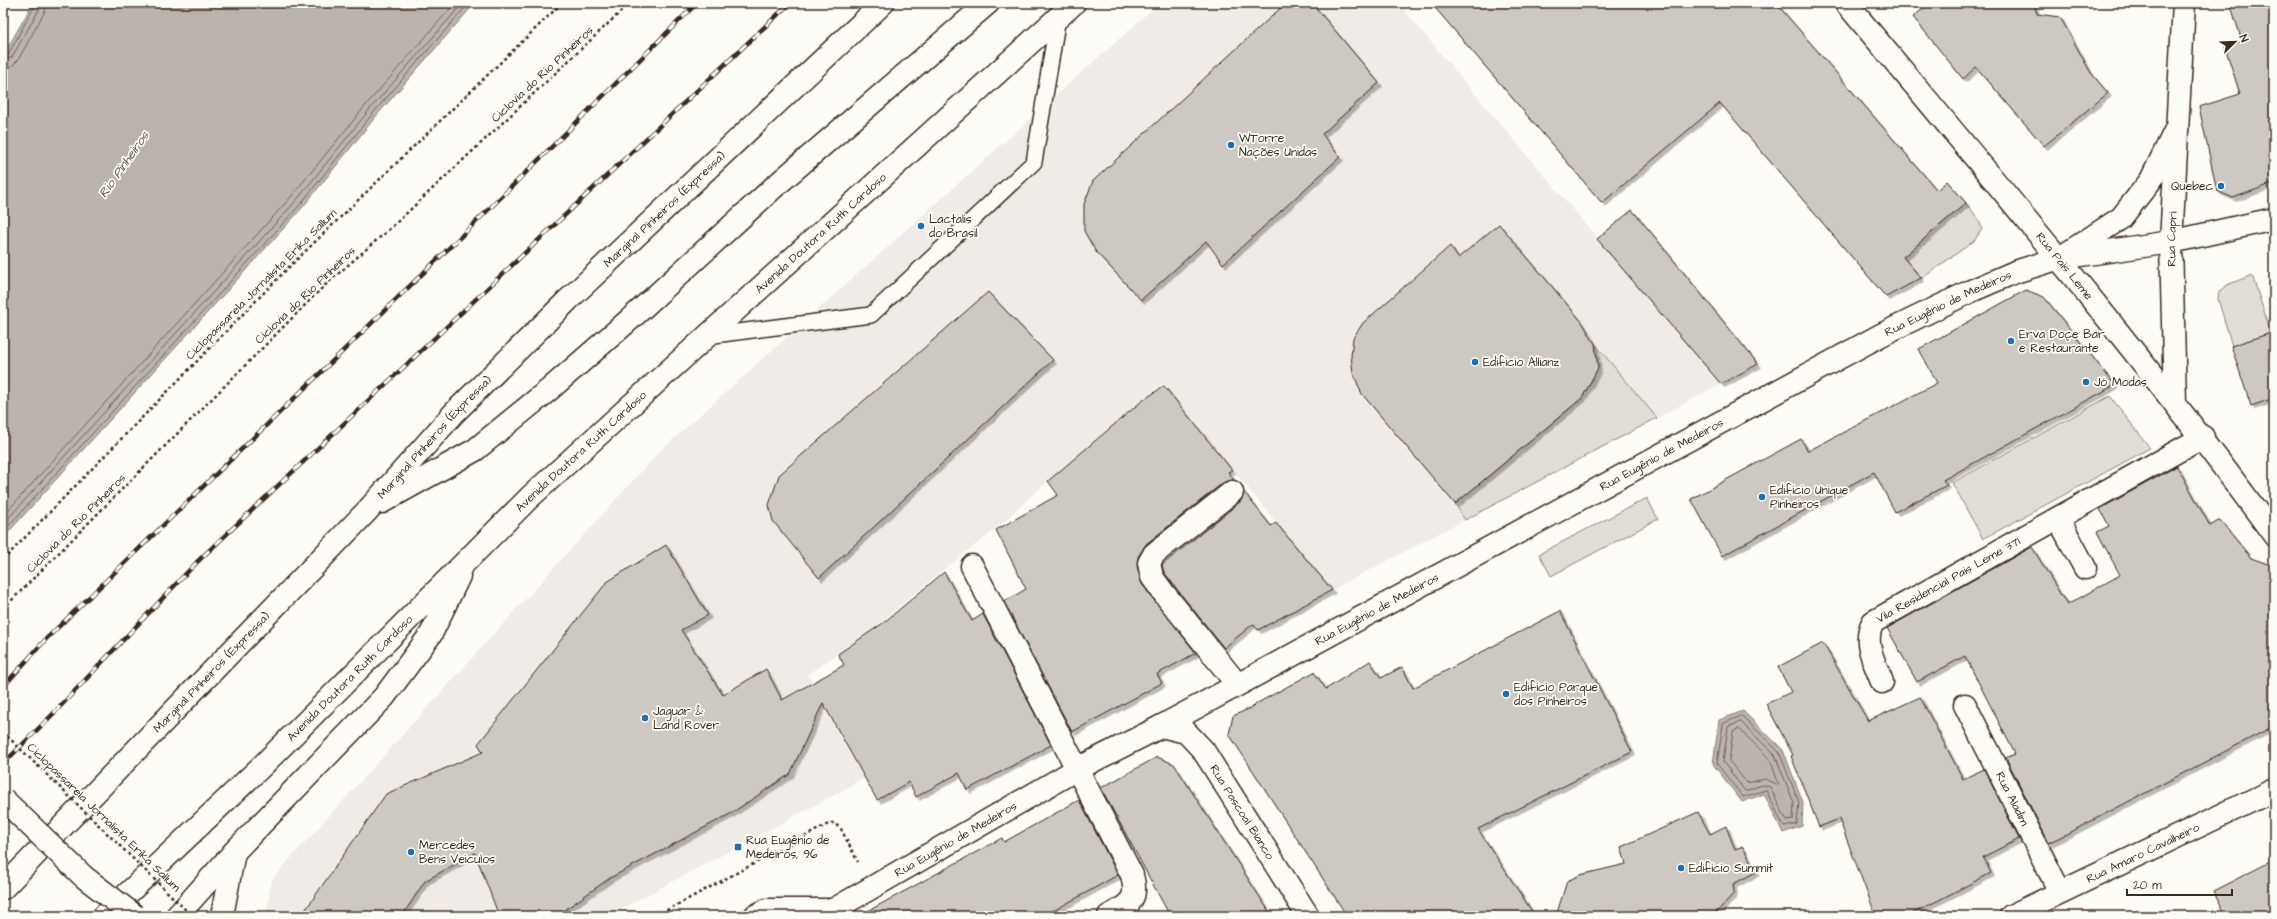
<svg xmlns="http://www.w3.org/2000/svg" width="2277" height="919" viewBox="0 0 2277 919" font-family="'Architects Daughter',sans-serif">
<defs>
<filter id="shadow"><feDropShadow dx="3.5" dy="3.5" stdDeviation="0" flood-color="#0004"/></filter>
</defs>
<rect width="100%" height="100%" fill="#fdfcf7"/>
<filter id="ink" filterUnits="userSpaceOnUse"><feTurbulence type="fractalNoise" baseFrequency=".025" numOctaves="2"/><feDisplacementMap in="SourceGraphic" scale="8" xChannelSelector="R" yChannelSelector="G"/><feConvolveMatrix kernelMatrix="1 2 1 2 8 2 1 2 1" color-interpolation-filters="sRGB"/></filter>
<g filter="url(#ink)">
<path fill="#efece7" d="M1159 3H1398L1721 384 1332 590 1164 386 1143 400 1048 481 996 529 943 570 863 637 808 674 864 778 840 792 608 916H266L272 879 659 452Z"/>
<path fill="#e1ded7" stroke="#8e847a" d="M1966 203 1979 220 1982 229 1974 241 1921 279 1903 257Z
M2252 275 2271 333 2232 346 2218 299 2219 292 2227 285Z
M1595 344 1657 418 1465 520 1455 504 1582 398 1598 368Z
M2110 396 2150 448 1983 539 1952 483Z
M1647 498 1658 519 1551 576 1539 554Z"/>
<path fill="#bbb4ad" stroke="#887d74" d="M33 3H475L377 115 302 208 3 538V56Z
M1743 711 1783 750 1803 802 1802 826 1783 833 1764 794 1742 802 1713 764 1719 720Z"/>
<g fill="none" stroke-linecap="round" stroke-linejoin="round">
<path stroke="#6e6157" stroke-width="1" d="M3 57 8 55 36 3
M3 62 12 57 40 8 41 3
M3 68 11 67 18 60 45 11 47 3
M3 516 290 198 366 105 455 3
M3 524 295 202 370 109 463 3
M3 532 299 206 374 112 469 3
M1742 716 1779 752 1799 802 1797 824 1784 827 1766 790 1743 797 1717 764 1723 724Z
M1741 722 1775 755 1794 803 1793 820 1787 821 1770 787 1762 785 1745 791 1723 762 1728 727Z
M1739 729 1770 759 1779 785 1765 779 1747 783 1729 761 1733 732Z"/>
</g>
<path fill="#cdc8c2" stroke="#3b2a1e" filter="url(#shadow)" d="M1286 3H1312L1379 83 1322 134 1340 157 1223 264 1206 241 1141 300 1096 252 1084 231V204L1093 181Z
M1431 3H1776L1937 190 1947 181 1966 203 1903 257 1921 278 1886 297 1720 103 1602 203Z
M1930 3H2034L2037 14 2060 17 2091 73 2108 93 2044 146 1976 67 1963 79 1913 17Z
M2230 3H2274V183L2233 198 2217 191 2199 107 2240 94 2225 47 2242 41Z
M1632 210 1649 230 1758 364 1721 384 1597 239Z
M1499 224 1582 322 1595 344 1598 368 1582 398 1455 504 1362 394 1353 373 1351 356 1353 338 1363 323 1450 246 1458 258Z
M2026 290 2044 297 2115 385 1943 480 1947 485 1895 512 1874 472 1722 556 1691 499 1801 439 1808 451 1937 383 1919 349Z
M988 292 1053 360 819 578 773 521 769 505 779 475Z
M2274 332V398L2251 406 2231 346Z
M1164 386 1232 470 1228 472 1234 480 1224 482 1146 544 1138 557 1137 566 1142 584 1196 653 1157 674 1162 683 1072 732 1004 602 1026 589 996 530 1058 495 1048 481 1142 401Z
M2177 466 2210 526 2220 520 2251 558 2274 566V726L2049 843 2006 758 2015 754 1965 656 1917 682 1887 628 2032 547 2067 605 2120 575 2097 532 2109 526 2100 509Z
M1244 492 1271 526 1276 523 1332 590 1258 630 1253 624 1224 648 1176 588 1164 572 1162 565 1240 502Z
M666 545 708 615 681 630 723 695 766 669 782 700 844 665 838 654 883 623 944 572 972 621 983 614 1051 745 967 790 959 773 916 797 909 782 877 800 823 703 790 774 730 814 610 878 556 916H499L475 853 425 881 402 916H301L386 794 483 752 478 744 607 582Z
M1560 611 1632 752 1478 829 1535 916H1347L1229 734 1233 716 1255 706 1254 705 1314 672 1326 689 1370 661 1381 678 1402 667 1413 688Z
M1823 643 1868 721 1920 697 1963 779 1984 769 2019 839 1983 857 1991 873 1908 916H1876L1839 819 1819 827 1791 756 1793 755 1766 704 1791 692 1778 667Z
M1157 757 1174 764 1272 916H1170L1101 788Z
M1079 800 1118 875 1044 916H859L1002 838 1004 842Z
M1698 812 1710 834 1726 826 1735 850 1743 847 1756 872 1733 884 1734 893 1716 913 1709 916H1556L1567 881 1580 875 1626 864 1621 847Z
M2274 860V916H2226L2213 891Z"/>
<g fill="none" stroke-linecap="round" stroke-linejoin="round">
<g stroke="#3b2a1e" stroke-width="18">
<path id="service" d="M706 336 871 315 1034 162 1058 17"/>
</g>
<g stroke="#3b2a1e" stroke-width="25">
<g id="minor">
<path d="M2060 258 2171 242 2274 219"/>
<path id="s1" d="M2175 403 2171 242 2184 3"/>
<path d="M1232 492 1154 554 1149 563 1152 577 1166 596 1237 684"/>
<path d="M2058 518 2203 437"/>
<path d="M972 566 1132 875C1139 900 1129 905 1109 916"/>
<path id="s2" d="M1882 682C1875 663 1862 642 1873 622L2058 518 2085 568"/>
<path id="s3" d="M1965 705 2060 892"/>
<path id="s4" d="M1162 726 1186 732 1203 750 1308 916"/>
<path id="s5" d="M2011 916 2274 790"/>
</g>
</g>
<g stroke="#3b2a1e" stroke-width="25">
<g id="secondary">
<path id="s6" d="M1846 3C1992 178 2140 351 2274 535"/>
<path id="s7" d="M755 916 767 910H833L1077 769 1162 726 1881 335 1971 291 2015 272 2060 258 2121 218 2151 180 2177 127"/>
</g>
</g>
<g stroke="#3b2a1e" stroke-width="25">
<g id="trunk">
<path id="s8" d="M104 916 262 766 530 497 1074 3"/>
<path d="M177 916 235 851 384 697 431 634 459 576"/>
<path d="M222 916 234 852"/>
</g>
</g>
<g stroke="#3b2a1e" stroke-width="25">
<g id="motorway">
<path d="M382 502 475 450 550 389 636 314 773 188 988 3"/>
<path id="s9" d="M3 888 367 511 454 413 568 300 883 3"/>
</g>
</g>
<path stroke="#3b2a1e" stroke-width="2.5" stroke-dasharray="3 3" stroke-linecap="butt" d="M3 560 288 268 562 3
M3 609 323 287 394 225 630 3
M656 916 830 823H834L841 829 858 862"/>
<use href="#service" stroke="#fdfcf7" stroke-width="15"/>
<use href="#minor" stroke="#fdfcf7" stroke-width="22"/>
<use href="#secondary" stroke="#fdfcf7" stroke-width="22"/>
<use href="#trunk" stroke="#fdfcf7" stroke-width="22"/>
<use href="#motorway" stroke="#fdfcf7" stroke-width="22"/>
<g stroke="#3b2a1e" stroke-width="4.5">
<path id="rail" d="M3 687 46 639 482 216 697 3
M3 764 53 714 197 562 790 3"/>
</g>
<use href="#rail" stroke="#fdfcf7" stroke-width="3" stroke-dasharray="9" stroke-linecap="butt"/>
<g stroke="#3b2a1e" stroke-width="25" stroke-linecap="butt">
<path id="secondary-bridge" d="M3 799 84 877 135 916"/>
</g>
<path stroke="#3b2a1e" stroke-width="2.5" stroke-dasharray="3 3" stroke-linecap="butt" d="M3 732 192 916"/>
<use href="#secondary-bridge" stroke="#fdfcf7" stroke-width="22"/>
</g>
</g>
<g fill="#1f6fb2" stroke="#fdfcf7" stroke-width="1.5">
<circle cx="1231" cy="145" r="4"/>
<circle cx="2221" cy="186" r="4"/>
<circle cx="921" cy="226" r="4"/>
<circle cx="2011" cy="341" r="4"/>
<circle cx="1475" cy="362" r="4"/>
<circle cx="2086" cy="382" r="4"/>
<circle cx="1762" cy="497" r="4"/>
<circle cx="1506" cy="694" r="4"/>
<circle cx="645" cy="718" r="4"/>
<rect x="734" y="843" width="8" height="8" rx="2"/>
<circle cx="411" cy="852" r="4"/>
<circle cx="1681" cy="868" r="4"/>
</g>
<g text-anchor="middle" stroke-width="3.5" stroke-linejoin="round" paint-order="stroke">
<g font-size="12" fill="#3b2a1e" stroke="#fdfcf7">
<text transform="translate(542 74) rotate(-43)" y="4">Ciclovia do Rio Pinheiros</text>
<text dy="4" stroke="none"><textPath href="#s9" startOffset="948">Marginal Pinheiros (Expressa)</textPath></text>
<text dy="4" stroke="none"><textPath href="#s8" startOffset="990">Avenida Doutora Ruth Cardoso</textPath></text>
<text dy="4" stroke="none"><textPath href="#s1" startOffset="164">Rua Capri</textPath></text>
<text dy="4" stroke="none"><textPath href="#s6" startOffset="342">Rua Pais Leme</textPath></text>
<text transform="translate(261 284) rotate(-45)" y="4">Ciclopassarela Jornalista Erika Sallum</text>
<text transform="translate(305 295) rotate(-44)" y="4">Ciclovia do Rio Pinheiros</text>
<text dy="4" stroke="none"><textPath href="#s7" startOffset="1349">Rua Eugênio de Medeiros</textPath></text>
<text dy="4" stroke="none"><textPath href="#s9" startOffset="624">Marginal Pinheiros (Expressa)</textPath></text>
<text dy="4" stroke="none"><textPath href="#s8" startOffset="666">Avenida Doutora Ruth Cardoso</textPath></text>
<text dy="4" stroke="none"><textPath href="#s7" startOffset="1025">Rua Eugênio de Medeiros</textPath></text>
<text transform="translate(76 523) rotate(-45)" y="4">Ciclovia do Rio Pinheiros</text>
<text dy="4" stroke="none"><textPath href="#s2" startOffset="149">Vila Residencial Pais Leme 371</textPath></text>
<text dy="4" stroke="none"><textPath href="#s7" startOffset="701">Rua Eugênio de Medeiros</textPath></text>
<text dy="4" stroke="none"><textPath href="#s9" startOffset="300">Marginal Pinheiros (Expressa)</textPath></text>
<text dy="4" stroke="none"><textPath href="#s8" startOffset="342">Avenida Doutora Ruth Cardoso</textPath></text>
<text dy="4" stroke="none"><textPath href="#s3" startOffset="105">Rua Aladim</textPath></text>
<text dy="4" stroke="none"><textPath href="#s4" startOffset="123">Rua Pascoal Bianco</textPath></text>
<text transform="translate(104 817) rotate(44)" y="4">Ciclopassarela Jornalista Erika Sallum</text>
<text dy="4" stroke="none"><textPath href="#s7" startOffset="221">Rua Eugênio de Medeiros</textPath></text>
<text dy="4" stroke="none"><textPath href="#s5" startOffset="146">Rua Amaro Cavalheiro</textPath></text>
</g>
<g font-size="12" fill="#3b2a1e" stroke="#fdfcf7" text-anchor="start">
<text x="1239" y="142">WTorre<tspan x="1239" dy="14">Nações Unidas</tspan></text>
<text x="2213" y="190" text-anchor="end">Quebec</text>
<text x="929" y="223">Lactalis<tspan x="929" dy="14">do Brasil</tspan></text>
<text x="2019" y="338">Erva Doçe Bar<tspan x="2019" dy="14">e Restaurante</tspan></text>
<text x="1483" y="366">Edifício Allianz</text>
<text x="2094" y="386">Jó Modas</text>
<text x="1770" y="494">Edifício Unique<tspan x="1770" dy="14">Pinheiros</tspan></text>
<text x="1514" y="691">Edifício Parque<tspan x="1514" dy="14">dos Pinheiros</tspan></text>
<text x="653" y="715">Jaguar &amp;<tspan x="653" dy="14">Land Rover</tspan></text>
<text x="746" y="844">Rua Eugênio de<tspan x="746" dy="14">Medeiros, 96</tspan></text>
<text x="419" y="849">Mercedes<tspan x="419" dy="14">Bens Veiculos</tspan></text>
<text x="1689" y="872">Edifício Summit</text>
</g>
<g font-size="13" font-style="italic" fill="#615349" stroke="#fdfcf7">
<text transform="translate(123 164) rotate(-55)" y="5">Rio Pinheiros</text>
</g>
</g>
<rect width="2277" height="919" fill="none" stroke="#fdfcf7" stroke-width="16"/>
<rect x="8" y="8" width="2261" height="903" fill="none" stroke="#3b2a1e" stroke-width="1.5" filter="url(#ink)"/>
<g transform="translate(2235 42) rotate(67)" stroke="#fdfcf7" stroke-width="3" paint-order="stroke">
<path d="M0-3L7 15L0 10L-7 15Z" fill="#3b2a1e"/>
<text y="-6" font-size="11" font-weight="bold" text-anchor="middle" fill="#3b2a1e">N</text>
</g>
<path d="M2127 889v6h105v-6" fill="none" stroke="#3b2a1e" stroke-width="2"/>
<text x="2133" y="889" font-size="12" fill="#3b2a1e" stroke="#fdfcf7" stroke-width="3" paint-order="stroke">20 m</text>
</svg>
